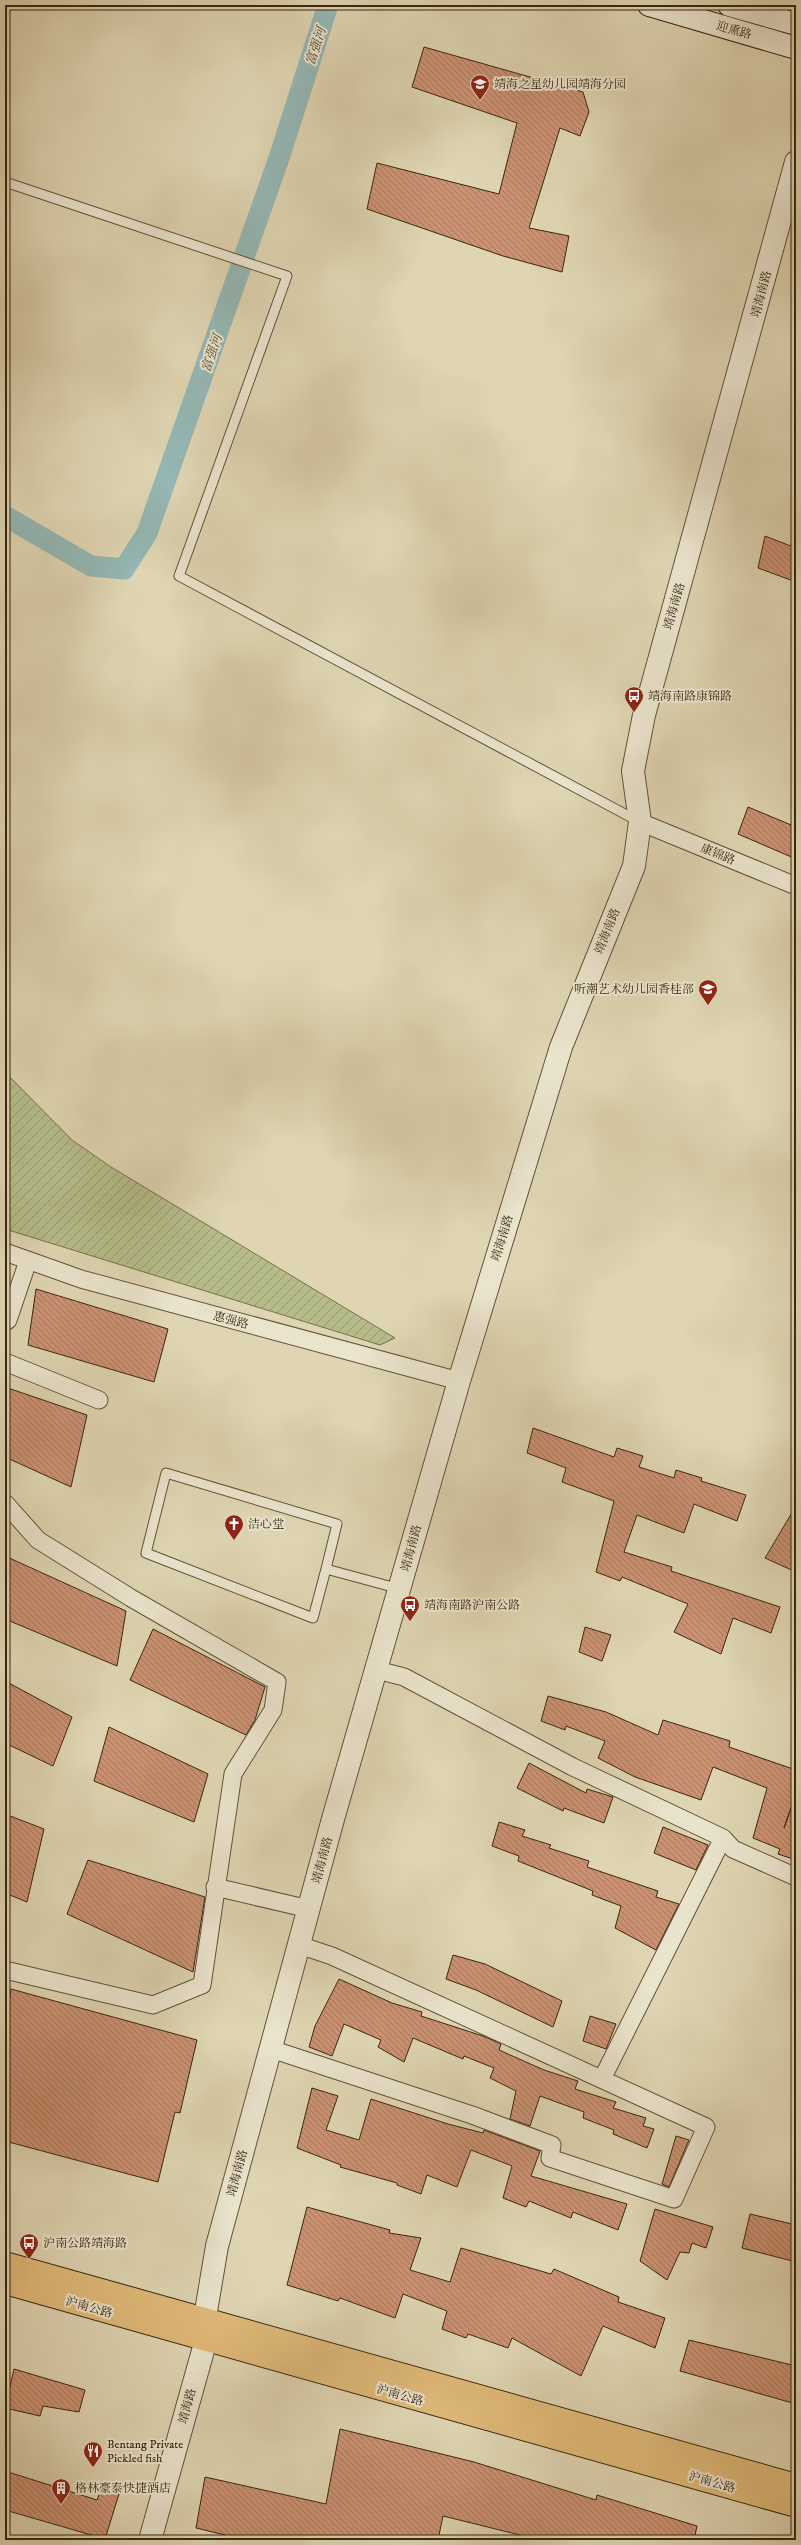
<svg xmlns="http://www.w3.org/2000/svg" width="801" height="2545" viewBox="0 0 801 2545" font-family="'IM FELL DW Pica','Noto Serif SC',serif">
<defs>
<pattern id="garden-furrows" width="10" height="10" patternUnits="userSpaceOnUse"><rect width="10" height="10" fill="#b5bc8a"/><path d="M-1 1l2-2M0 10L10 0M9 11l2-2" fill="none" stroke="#94996f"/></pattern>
<pattern id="building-back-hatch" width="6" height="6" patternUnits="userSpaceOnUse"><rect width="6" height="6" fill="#cc9171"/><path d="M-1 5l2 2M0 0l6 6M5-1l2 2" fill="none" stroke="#a7765b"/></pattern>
</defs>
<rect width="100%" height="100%" fill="#dfd5b2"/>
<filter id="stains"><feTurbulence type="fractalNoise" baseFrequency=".005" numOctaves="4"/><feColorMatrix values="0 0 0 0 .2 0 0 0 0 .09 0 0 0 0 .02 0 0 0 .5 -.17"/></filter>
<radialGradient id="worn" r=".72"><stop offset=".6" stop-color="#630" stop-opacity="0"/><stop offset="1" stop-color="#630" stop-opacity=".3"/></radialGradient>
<path fill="url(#garden-furrows)" stroke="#76724c" d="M5 1072 72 1140 111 1167 395 1338 380 1345 5 1229Z"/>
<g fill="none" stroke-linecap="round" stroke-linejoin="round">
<path stroke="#95b7b4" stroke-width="21" d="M5 516 91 566 124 569 147 533 279 158 328 5"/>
</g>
<path fill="url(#building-back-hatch)" stroke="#38270f" d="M424 47 583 92 589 112 580 136 560 128 529 228 569 236 562 272 503 256 367 209 377 163 499 194 517 123 412 87Z
M765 536 796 548V582L758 568Z
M748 807 796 827V859L738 834Z
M36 1289 168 1329 154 1382 28 1345Z
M5 1387 87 1415 71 1487 5 1457Z
M533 1428 614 1457 617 1448 643 1456 639 1467 674 1478 676 1470 702 1478 701 1481 746 1495 737 1521 694 1504 684 1533 637 1515 624 1552 672 1567 671 1571 780 1607 771 1633 733 1618 721 1654 674 1632 688 1604 622 1577 620 1581 596 1572 614 1501 562 1482 566 1468 527 1453Z
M796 1506V1572L765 1558Z
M5 1556 126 1611 117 1666 5 1619Z
M585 1627 611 1635 602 1661 579 1652Z
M153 1629 265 1687 255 1720 246 1735 130 1680Z
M5 1681 72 1717 53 1766 5 1743Z
M548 1696 606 1712 658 1735 663 1720 730 1741 729 1747 796 1770V1794L784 1828 791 1808 796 1809V1860L778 1854 780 1849 753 1838 767 1788 713 1767 701 1800 635 1777 598 1758 605 1741 566 1726 565 1730 541 1721Z
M109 1727 208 1774 194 1822 94 1781Z
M529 1763 586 1793 587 1789 613 1797 604 1823 564 1808 563 1811 517 1788Z
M5 1814 44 1829 27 1902 5 1893Z
M499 1822 525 1830 522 1836 551 1845 549 1848 589 1861 587 1867 658 1891 656 1897 679 1904 656 1950 615 1928 621 1906 592 1895 593 1891 518 1861 519 1856 492 1846Z
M663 1827 708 1845 696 1870 654 1853Z
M88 1860 205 1897 193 1972 67 1914Z
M453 1955 485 1964 562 2001 553 2027 476 1990 446 1979Z
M339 1979 392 2003 422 2012 421 2016 483 2036 501 2044 499 2050 544 2070 578 2081 575 2089 616 2102 613 2108 646 2118 643 2126 654 2129 647 2148 613 2134 614 2130 583 2118 584 2112 540 2096 530 2126 510 2119 516 2091 490 2078 494 2068 464 2056 463 2059 413 2038 404 2062 378 2047 381 2040 344 2024 332 2056 309 2047 315 2026Z
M11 1989 197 2040 180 2113 175 2112 158 2182 5 2141V2028Z
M590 2016 616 2024 606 2049 583 2041Z
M312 2088 338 2096 326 2130 359 2140 371 2099 448 2124 483 2133 484 2130 540 2151 531 2176 627 2204 618 2230 573 2212 571 2218 529 2201 526 2207 503 2198 512 2166 471 2150 457 2187 427 2175 421 2194 397 2185V2183L340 2167 341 2165 297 2148Z
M676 2136 689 2140 669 2187 662 2184Z
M307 2207 390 2230 389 2233 421 2238 410 2270 450 2282 461 2248 551 2274 554 2269 619 2297 618 2302 665 2318 655 2348 603 2326 581 2376 512 2338 508 2348 468 2334 466 2338 442 2329 447 2311 403 2294 395 2318 340 2298 338 2301 287 2285Z
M655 2209 713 2227 706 2248 692 2243 689 2253 680 2252 667 2280 640 2261Z
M750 2214 796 2225V2262L742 2248Z
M689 2340 796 2366V2404L680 2371Z
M14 2369 85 2390 79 2412 43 2406 40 2416 5 2408Z
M340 2429 474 2462 596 2500 597 2495 697 2526 694 2540H540L443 2516 438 2540H246L196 2528 205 2477 326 2504Z
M5 2471 97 2500 101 2490 119 2494 105 2539 5 2510Z"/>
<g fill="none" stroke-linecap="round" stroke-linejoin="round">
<g stroke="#625238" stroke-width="11">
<path id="service" d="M5 182 287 276 179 576 638 821
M326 1569 313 1618 146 1553 166 1473 337 1524 326 1569 400 1589"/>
</g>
<g stroke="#625238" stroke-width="19">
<path id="minor" d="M640 822 796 886
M5 1252 81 1279 459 1381
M5 1322 8 1320 28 1261
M5 1362 99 1400
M5 1503 38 1540 131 1598 277 1682 273 1710 233 1774 202 1985 153 2005 5 1970
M377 1670 404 1677 573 1767 723 1838 733 1849 796 1877
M215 1887 309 1909
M271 2049 472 2115 552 2145 550 2158 674 2199 706 2127 332 1956 299 1945
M602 2079 723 1838"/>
</g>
<g stroke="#625238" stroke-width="24">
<path id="tertiary" d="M150 2540 206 2340 205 2317 217 2246 333 1819 459 1381 561 1047 634 866 640 822 633 771 644 715 796 162"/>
</g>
<g stroke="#38270f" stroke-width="24">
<path id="secondary" d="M649 5 796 48
M729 5 796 24"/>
</g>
<g stroke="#38270f" stroke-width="24">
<path id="primary" d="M5 2263 796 2485
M5 2283 796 2506"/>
</g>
<use href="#service" stroke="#eae4cd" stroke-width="9"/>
<use href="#minor" stroke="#eae4cd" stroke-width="17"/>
<use href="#tertiary" stroke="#eae4cd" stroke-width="22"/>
<use href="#secondary" stroke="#eae4cd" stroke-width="22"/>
<use href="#primary" stroke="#e0ba79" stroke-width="22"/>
</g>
<defs>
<g id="school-pin" transform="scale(1)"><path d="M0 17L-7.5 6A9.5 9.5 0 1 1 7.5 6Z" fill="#8f2418" stroke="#eae4cd"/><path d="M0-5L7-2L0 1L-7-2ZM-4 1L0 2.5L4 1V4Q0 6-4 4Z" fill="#fff"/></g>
<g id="bus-pin" transform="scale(1)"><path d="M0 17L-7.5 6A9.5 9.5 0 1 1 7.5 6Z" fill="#8f2418" stroke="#eae4cd"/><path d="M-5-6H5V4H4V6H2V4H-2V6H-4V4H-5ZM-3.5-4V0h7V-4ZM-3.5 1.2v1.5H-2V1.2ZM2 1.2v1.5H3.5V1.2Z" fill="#fff"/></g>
<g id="church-pin" transform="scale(1)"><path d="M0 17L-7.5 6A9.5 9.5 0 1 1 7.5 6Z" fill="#8f2418" stroke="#eae4cd"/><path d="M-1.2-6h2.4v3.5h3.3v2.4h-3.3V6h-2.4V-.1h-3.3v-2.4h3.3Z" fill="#fff"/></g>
<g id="restaurant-pin" transform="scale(1)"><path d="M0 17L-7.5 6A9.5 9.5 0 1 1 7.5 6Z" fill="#8f2418" stroke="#eae4cd"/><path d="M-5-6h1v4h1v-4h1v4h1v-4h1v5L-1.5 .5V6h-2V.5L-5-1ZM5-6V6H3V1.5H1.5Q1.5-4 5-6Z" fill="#fff"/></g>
<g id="building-pin" transform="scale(1)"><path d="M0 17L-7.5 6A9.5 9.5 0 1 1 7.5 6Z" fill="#8f2418" stroke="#eae4cd"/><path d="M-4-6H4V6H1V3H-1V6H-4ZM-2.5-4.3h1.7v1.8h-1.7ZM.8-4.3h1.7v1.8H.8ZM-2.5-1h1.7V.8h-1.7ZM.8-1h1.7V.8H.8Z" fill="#fff"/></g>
</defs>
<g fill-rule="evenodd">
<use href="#school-pin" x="480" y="84"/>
<use href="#bus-pin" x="634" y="696"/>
<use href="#school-pin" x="708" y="989"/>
<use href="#church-pin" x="234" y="1524"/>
<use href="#bus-pin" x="410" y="1605"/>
<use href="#bus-pin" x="29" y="2243"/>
<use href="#restaurant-pin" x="93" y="2451"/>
<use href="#building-pin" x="61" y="2488"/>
</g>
<g text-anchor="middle" stroke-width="4" stroke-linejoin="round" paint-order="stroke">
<g font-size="12" fill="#38270f" stroke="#eae4cd">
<text transform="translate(734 30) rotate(16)" y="4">迎熏路</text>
<text transform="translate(761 294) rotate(-75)" y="4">靖海南路</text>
<text transform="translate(674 606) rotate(-74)" y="4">靖海南路</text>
<text transform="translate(718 854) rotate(22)" y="4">康锦路</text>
<text transform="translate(607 931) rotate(-68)" y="4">靖海南路</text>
<text transform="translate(502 1238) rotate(-73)" y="4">靖海南路</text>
<text transform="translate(231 1320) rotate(15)" y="4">惠强路</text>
<text transform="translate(411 1548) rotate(-75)" y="4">靖海南路</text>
<text transform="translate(322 1860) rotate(-75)" y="4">靖海南路</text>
<text transform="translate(237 2173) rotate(-75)" y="4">靖海南路</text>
<text transform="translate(89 2307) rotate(16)" y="4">沪南公路</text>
<text transform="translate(400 2395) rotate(16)" y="4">沪南公路</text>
<text transform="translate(187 2406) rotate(-75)" y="4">靖海路</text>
<text transform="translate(712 2482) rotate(16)" y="4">沪南公路</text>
</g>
<g font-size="12" fill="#38270f" stroke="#eae4cd" text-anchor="start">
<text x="494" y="88">靖海之星幼儿园靖海分园</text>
<text x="648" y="700">靖海南路康锦路</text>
<text x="694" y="993" text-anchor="end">听潮艺术幼儿园香桂部</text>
<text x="248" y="1528">洁心堂</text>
<text x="424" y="1609">靖海南路沪南公路</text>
<text x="43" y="2247">沪南公路靖海路</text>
<text x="107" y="2448">Bentang Private<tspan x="107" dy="14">Pickled fish</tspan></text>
<text x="75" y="2492">格林豪泰快捷酒店</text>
</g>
<g font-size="13" font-style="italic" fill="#4f4b38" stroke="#eae4cd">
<text transform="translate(315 46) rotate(-72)" y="5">富强河</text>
<text transform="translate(211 353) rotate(-71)" y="5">富强河</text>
</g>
</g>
<rect width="801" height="2545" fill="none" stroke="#dfd5b2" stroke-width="20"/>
<rect x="6" y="6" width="789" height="2533" fill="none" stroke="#38270f" stroke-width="2"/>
<rect x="10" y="10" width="781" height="2525" fill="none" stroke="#38270f"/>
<rect width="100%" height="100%" filter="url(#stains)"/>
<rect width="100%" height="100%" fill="url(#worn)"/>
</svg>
